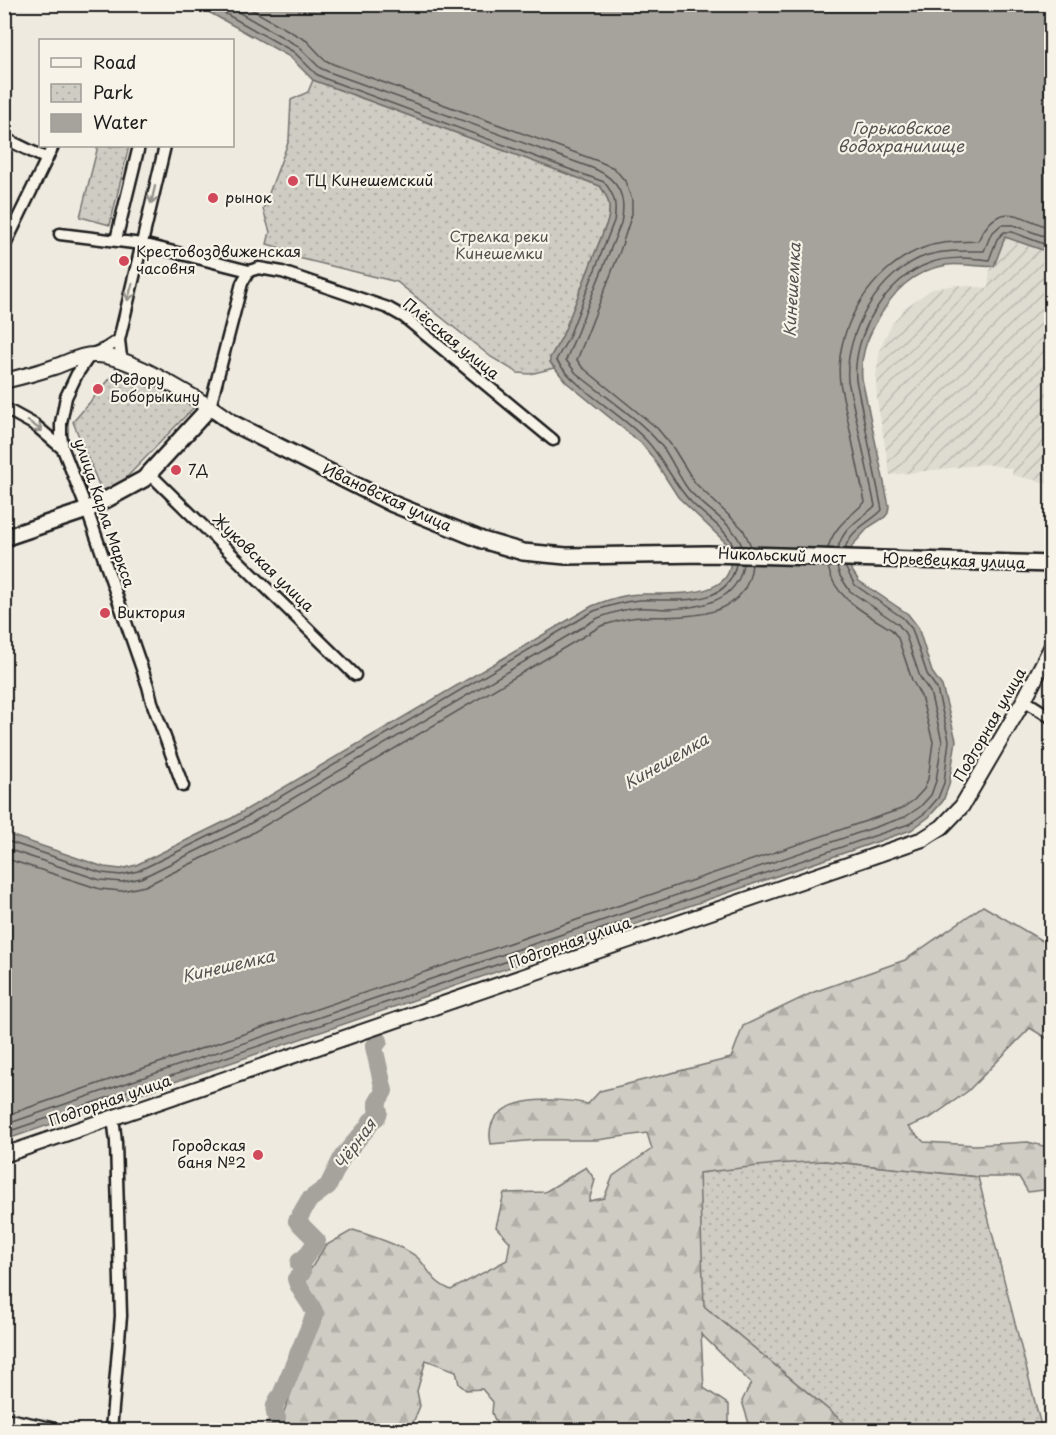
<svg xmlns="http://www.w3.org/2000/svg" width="1056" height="1435" viewBox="0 0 1056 1435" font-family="'Playpen Sans',sans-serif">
<defs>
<pattern id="industrial-furrows" width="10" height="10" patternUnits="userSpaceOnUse" patternTransform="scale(1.5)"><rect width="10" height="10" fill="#dedbd1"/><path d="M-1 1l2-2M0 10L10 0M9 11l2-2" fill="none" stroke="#bebbb3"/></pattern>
<pattern id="forest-firs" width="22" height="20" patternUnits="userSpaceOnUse" patternTransform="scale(1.5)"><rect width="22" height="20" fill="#cfccc3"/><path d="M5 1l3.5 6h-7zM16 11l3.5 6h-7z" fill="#b1afa7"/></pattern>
<pattern id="park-dots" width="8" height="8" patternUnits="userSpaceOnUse" patternTransform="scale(1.5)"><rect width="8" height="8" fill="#cfccc3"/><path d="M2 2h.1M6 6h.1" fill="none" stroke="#b1afa7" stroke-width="1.8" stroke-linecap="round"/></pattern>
</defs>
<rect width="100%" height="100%" fill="#eeeae0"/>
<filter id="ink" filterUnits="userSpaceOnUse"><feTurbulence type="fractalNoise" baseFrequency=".0167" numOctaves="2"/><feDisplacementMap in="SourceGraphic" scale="12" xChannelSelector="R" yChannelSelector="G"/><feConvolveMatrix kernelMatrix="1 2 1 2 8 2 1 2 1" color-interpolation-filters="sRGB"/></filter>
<g filter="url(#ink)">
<path fill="url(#industrial-furrows)" d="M1005 237 1051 253V484L1012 475 1013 469 986 464 890 475 877 400 876 377 879 355 884 339 892 324 906 307 932 289 957 285 988 288 990 267 996 261Z"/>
<path fill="url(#forest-firs)" stroke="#767470" stroke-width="1.5" d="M983 906 1051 946V1041L1030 1028 968 1091 930 1118 908 1127 924 1142 975 1145 1028 1142 1051 1148V1189L1028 1192 1019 1177H978L824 1161 704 1306 853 1430H751L742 1401 751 1383 701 1334 704 1388 729 1405V1430H499L492 1413 493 1402 482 1389 466 1390 459 1384 456 1371 426 1360 417 1391 420 1406 412 1425 405 1430H277L306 1353 314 1324 303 1305 307 1275 325 1246 353 1230C369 1235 406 1247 418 1258 432 1273 431 1281 451 1290L507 1260 510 1242 496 1227 504 1193 545 1192 586 1167 595 1180 589 1201 604 1198 613 1176 652 1149 647 1133 597 1140H537L491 1144C480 1093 557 1097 588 1104L600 1091 731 1058 743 1026 814 992 905 960Z"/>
<path fill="url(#park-dots)" stroke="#767470" stroke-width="1.5" d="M313 80 600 186C609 198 611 206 608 220L562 337 552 354 550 362 554 368 530 374 518 373 491 357 397 282 290 256 291 251 267 244 270 232 263 209 289 140 291 100 308 92Z
M98 146H129L110 225 80 217Z
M120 367 195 406 105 500 73 422Z
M824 1161 978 1177 1042 1430H853L704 1306 699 1173 776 1164Z"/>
<path fill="#a6a39d" stroke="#6f6d69" stroke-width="1.5" d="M196 5H1051V253L1005 237 994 266C984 268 961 263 947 265 912 271 893 291 877 321 866 341 860 356 862 379L889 506 888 513 885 517 869 527 852 546 850 557 851 569 859 581 908 614 918 627 932 672 942 686 956 740 949 785 943 801 929 817 911 830 5 1140 4 833 104 867 121 869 136 865 232 818 592 606C607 600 624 594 641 594 673 593 749 601 726 543L678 497 653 458 641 443 566 382 550 362V358L562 337 608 220C611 206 609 198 600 186L313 80 290 57Z"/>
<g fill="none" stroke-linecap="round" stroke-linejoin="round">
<path stroke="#535250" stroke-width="1.5" d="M208 4 294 52 316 74 326 79 604 182C615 195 617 205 614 221L568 339 556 360C580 393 618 411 646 440 664 459 673 484 692 503 705 517 726 528 733 546
M224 4 298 46 320 68 329 72 595 169C619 180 627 197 621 223L566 360 576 373C605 397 641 419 664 449 673 462 679 477 688 489 704 509 732 521 742 546
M242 4 307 41 325 60 333 64 598 161 614 168 625 181 632 200V214L620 251 577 360 582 367 657 428 672 446 695 483 743 529 751 546
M828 548C834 526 850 517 865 502L840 383C833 329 872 267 923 248 941 241 959 242 978 241 998 200 1016 215 1052 229
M838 549C842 528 861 519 875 506L848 381C844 333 880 270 928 255 947 250 965 251 984 251L991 234 1001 225H1013L1052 239
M845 549C850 529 870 523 882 510L856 380C852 335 886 278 930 263 949 256 970 258 989 260L997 239 1004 232H1012L1052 247
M4 840 102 873 121 875 138 871 236 823 594 611C609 606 624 601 640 600 673 598 728 610 736 564
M4 848 100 880 122 882 141 878 239 830 598 618C611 613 624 609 638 608 648 607 657 609 667 609 699 608 738 602 743 564
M4 858 100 889 122 891 145 886 244 838 601 626C614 622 628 617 642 617 684 616 747 622 752 564
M4 1116 901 809 914 800 924 789 928 779 933 742 921 696 912 680 898 638 892 630C867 614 833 598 828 566
M4 1125 905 817 920 807 931 795 936 781 942 741 930 692 920 677 905 633 898 624 850 591 840 576 837 567
M4 1133 909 824 925 813 938 798 944 783 949 740 937 689 927 674 912 629 903 618 855 585 845 567"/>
<path stroke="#a6a39d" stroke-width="18" d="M273 1430 277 1418C272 1409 275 1403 281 1395L315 1314C310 1300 300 1293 296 1279L302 1273V1268L299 1264 300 1260 304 1259 317 1241 297 1221 309 1200 328 1186 343 1156 368 1127 371 1121 377 1117 379 1112 377 1103 384 1091 374 1047 379 1041 376 1036"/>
<g stroke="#1c1c1c" stroke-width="15">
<path id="minor" d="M4 138 47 159
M60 234 142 244 249 271
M116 240 139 146
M4 247 53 146
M249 271 259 268 282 272 388 308 404 317 553 440
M119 340 105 349 90 355 77 374 66 397 61 423V435L63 449 87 510 148 686 152 702 183 786
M127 363 121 357 119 340 165 146
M210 407 242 283 249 271
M4 408 35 425 63 449
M149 473 355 675
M1024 700 1052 718
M4 1418 60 1430
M111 1430 121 1316 116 1142 113 1117"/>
</g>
<g stroke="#1c1c1c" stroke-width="18">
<path id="tertiary" d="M4 381C21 377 37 373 54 367 66 363 80 355 93 355 125 353 182 391 210 407
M4 1155 923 839 942 827 962 806 1024 700 1052 646"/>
</g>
<g stroke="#1c1c1c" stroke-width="20">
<path id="secondary" d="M4 538 87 510 144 479 210 407 234 424 393 504 482 540 523 552 566 556 708 554 1052 564"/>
</g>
<use href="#minor" stroke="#f7f3e8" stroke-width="10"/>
<use href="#tertiary" stroke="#f7f3e8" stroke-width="14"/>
<use href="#secondary" stroke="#f7f3e8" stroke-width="15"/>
</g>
<defs><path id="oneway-shaft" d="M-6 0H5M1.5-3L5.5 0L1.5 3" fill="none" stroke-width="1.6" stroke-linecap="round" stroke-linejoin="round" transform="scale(1.5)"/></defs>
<g stroke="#94928c">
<use href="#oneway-shaft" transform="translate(153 195) rotate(103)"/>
<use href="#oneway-shaft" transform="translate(130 292) rotate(106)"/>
<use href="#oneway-shaft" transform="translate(35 426) rotate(35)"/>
</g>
</g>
<g fill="#d1495b" stroke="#f7f3e8" stroke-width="2">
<circle cx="293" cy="181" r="6"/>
<circle cx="213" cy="198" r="6"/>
<circle cx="124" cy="261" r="6"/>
<circle cx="98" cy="389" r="6"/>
<circle cx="176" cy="470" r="6"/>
<circle cx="105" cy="613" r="6"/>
<circle cx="258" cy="1155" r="6"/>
</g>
<g text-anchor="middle" stroke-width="4.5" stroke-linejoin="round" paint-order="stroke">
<g font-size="15" fill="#1c1c1c" stroke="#f7f3e8" text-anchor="start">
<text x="305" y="186">ТЦ Кинешемский</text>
<text x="225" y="203">рынок</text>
<text x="136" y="257">Крестовоздвиженская<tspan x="136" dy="17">часовня</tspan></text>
<text x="110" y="385">Федору<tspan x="110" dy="17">Боборыкину</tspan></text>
<text x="188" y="475">7Д</text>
<text x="117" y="618">Виктория</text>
<text x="246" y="1151" text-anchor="end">Городская<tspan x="246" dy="17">баня №2</tspan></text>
</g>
<g font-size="15" fill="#52514e" stroke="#f7f3e8">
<text x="499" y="242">Стрелка реки<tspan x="499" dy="17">Кинешемки</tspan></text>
</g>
<g font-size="15" fill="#1c1c1c" stroke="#f7f3e8">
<text transform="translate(451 339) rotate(39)" y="5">Плёсская улица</text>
<text transform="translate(387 498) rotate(25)" y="5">Ивановская улица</text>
<text transform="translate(104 513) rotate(71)" y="5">улица Карла Маркса</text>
<text transform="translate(782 556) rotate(2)" y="5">Никольский мост</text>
<text transform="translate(954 561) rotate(2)" y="5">Юрьевецкая улица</text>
<text transform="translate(263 563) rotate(44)" y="5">Жуковская улица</text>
<text transform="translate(990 725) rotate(-60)" y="5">Подгорная улица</text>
<text transform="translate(570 943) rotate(-19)" y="5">Подгорная улица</text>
<text transform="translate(110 1101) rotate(-19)" y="5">Подгорная улица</text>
</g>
<g font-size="16" font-style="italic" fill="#535250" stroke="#f7f3e8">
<text x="901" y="134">Горьковское<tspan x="901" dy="18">водохранилище</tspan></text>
<text transform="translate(792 290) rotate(-87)" y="6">Кинешемка</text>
<text transform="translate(666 761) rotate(-30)" y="6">Кинешемка</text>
<text transform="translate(228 966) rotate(-13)" y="6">Кинешемка</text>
<text transform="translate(355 1144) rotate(-54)" y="6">Чёрная</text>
</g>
</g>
<rect width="1056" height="1435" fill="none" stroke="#f7f3e8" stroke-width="24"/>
<rect x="12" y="12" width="1032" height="1411" fill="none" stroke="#1c1c1c" stroke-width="2" filter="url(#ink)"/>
<rect x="39" y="39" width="195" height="108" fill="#f7f3e8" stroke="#9f9d96" stroke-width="1.5"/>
<rect x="51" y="58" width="30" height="9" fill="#f7f3e8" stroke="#9f9d96" stroke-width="1.5"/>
<text x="93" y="69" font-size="18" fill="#1c1c1c">Road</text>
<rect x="51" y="84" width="30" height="18" fill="url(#park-dots)" stroke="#9f9d96" stroke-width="1.5"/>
<text x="93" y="99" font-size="18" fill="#1c1c1c">Park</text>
<rect x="51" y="114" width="30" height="18" fill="#a6a39d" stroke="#9f9d96" stroke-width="1.5"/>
<text x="93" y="129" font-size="18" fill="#1c1c1c">Water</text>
</svg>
